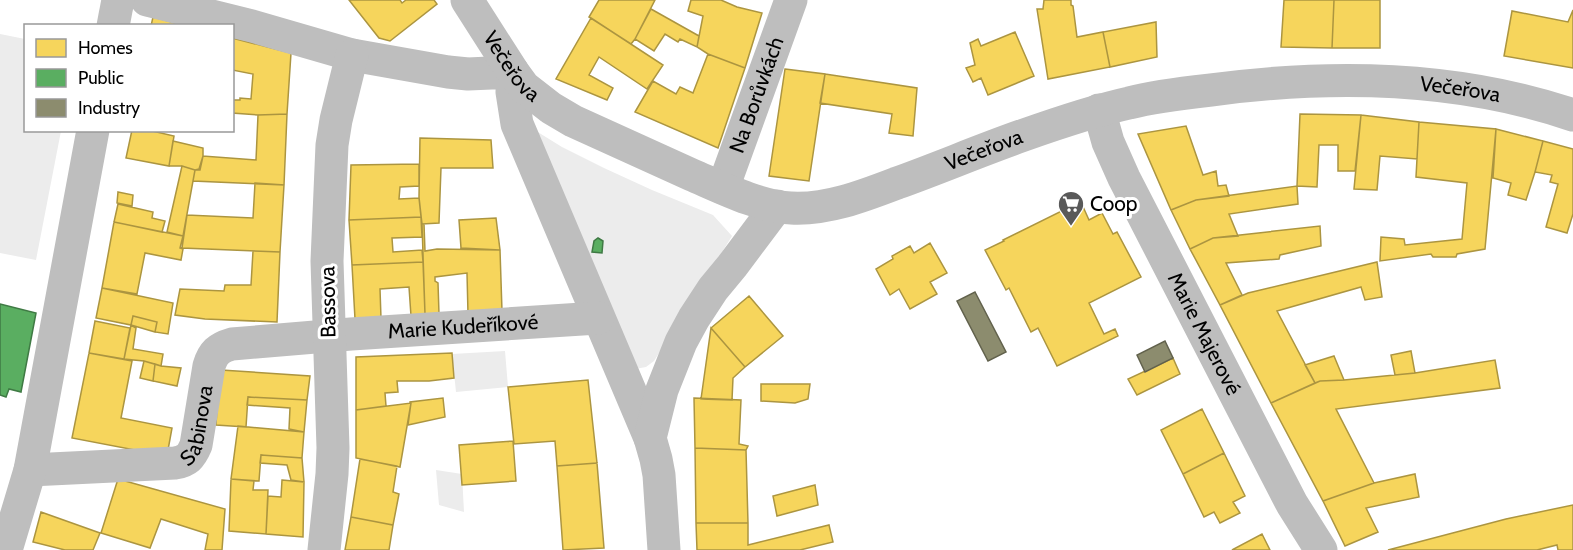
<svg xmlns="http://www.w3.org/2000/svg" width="1573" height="550" viewBox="0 0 1573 550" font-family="Cabin,sans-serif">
<rect width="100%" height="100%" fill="#fff"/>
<path fill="#ececec" d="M0 34 25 39 26 130 61 131 36 260 0 253Z
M528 126 562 147 604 168 652 190 713 215 732 236 654 361 646 367 635 369Z
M505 351 508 387 456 392 452 354Z
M436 470 462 474 464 512 439 505Z"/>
<path fill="#f6d55c" stroke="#ac9540" stroke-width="1.5" d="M349 0H400L402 3 406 0H434L437 4 390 41 379 38Z
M599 0H655L635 39 631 44 589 17Z
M691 0H721L737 7 762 13 745 68 708 54 697 47 703 16 688 11Z
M1044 0H1071V5L1073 6 1077 37 1103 32 1110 67 1048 79 1037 9H1043Z
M1284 0H1334L1332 48 1281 47Z
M1334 0H1380V48H1332Z
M651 9 699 36 697 47 680 39 678 42 665 34 654 51 635 39Z
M1573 10V68L1504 56 1512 11 1568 22Z
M153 17 187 26H151Z
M591 18 663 65 647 89 599 57 589 75 613 88 607 100 556 79Z
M1156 22 1157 57 1110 67 1103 32Z
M1015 32 1034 76 988 95 981 78 973 82 966 68 975 65 970 43 978 39 981 46Z
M232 38 291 53 287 114 258 115 232 113V100H240V98L251 99 253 74 232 70Z
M708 54 745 68 718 148 635 112 653 81 676 94 680 87 693 93Z
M785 69 825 74 809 181 769 176Z
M825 74 917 88 913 136 889 133 892 114 820 103Z
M287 114 284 185 193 181 195 170H200L203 156 256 160 258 115Z
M1300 114 1361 115 1355 171H1338V145H1319L1317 187 1297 186Z
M1361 115 1419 122 1417 159 1380 156 1377 190 1354 189Z
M1419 122 1496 129 1485 249 1457 254 1456 257H1433L1431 254 1380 261 1381 237 1404 239 1405 245 1462 239 1467 183 1416 177Z
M1186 126 1203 175 1216 171 1218 186 1226 185 1229 196 1196 200 1171 210 1138 134Z
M1496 129 1543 141 1535 172 1526 200 1508 195 1511 183 1493 178Z
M132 130H148L174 136 169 166 126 158Z
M420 138 491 140 493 168H441L439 223 422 224 419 197Z
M173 141 203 148V156L199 169 195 170 182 166H169Z
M1543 141 1573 149V214L1567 233 1546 227 1558 184 1550 182 1552 175 1535 172Z
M419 164V186L400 187 399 199 419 198 421 217 349 220 351 165Z
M182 166 195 170 183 236 167 232Z
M255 183 284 185 280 252 182 248 187 215 253 218Z
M1297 186 1298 204 1229 214 1238 236 1213 238 1190 249 1171 210 1196 200Z
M118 192 133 195 132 206 117 203Z
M1080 200 1089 220 1102 213 1113 234 1117 232 1141 277 1089 303 1104 334 1115 329 1118 336 1057 366 1038 328 1031 332 1009 288 1006 290 985 250 1004 241 1003 240 1078 203 1077 201Z
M118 204 153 212 152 218 165 221 162 232 114 222Z
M421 217 422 237 392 238 393 252 422 250 423 262 352 265 349 220Z
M496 218 500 250 461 248 459 220Z
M114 222 183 236 180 248 183 249 181 260 145 253 137 294 102 288Z
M422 224H424L425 251 437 249 500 250 502 311 468 314 467 273 435 277V281L438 283 439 314H425Z
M1320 226 1321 246 1280 255 1279 259 1226 263 1242 295 1220 305 1190 249 1213 238Z
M930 243 947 273 930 282 937 294 910 309 899 289 890 295 876 269 893 259 892 256 910 246 914 253Z
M253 251 280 252 277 322 205 319 175 315 180 289 224 291 225 285H251Z
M423 262 425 314 411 316 409 287 380 289 381 318 355 319 352 265Z
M1377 262 1382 297 1365 300 1361 287 1277 311 1315 383 1271 403 1220 305 1248 293Z
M102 288 173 303 168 334 155 332 157 322 133 316 131 325 96 318Z
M749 296 783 336 745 367 711 328Z
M133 316 157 322 155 332 131 325Z
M95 321 130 328 124 359 89 353Z
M131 325 136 328 133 349 163 354 161 366 144 361 124 359Z
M711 328 745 367 733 378 732 400 701 399Z
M1411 351 1415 373 1395 375 1391 355Z
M89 353 132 361 121 418 172 428 168 450 161 455 72 438Z
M452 353 454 378 429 381H397L398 392 385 393 386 406 356 410V357Z
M1334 356 1344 380 1320 381 1315 383 1305 365Z
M1173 358 1180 374 1137 395 1128 379Z
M1495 360 1500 388 1336 409 1374 483 1323 501 1271 403 1320 381 1344 380 1415 373Z
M144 361 155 364 153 381 140 378Z
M155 364 161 366 181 368 177 386 153 381Z
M221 370 310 376 307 400 248 397 246 427 216 425 219 372Z
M588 380 597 463 557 466 555 441 514 444 508 387Z
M761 384H810L808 399 795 403 761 401Z
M248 397 307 400 304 432 289 429 290 408 247 405Z
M443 398 445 417 408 425 411 403H410V402Z
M694 398 741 400 739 444 748 446 746 450 695 448Z
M411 403 400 467 356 458V410Z
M1202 409 1224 453 1183 474 1161 430Z
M238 426 304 432 302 458 261 455 259 481 231 479Z
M513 441 516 481 462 485 459 445Z
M695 448 746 450 748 523H696Z
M1224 453 1245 496 1233 502 1240 513 1220 523 1214 512 1204 517 1183 474Z
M261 455 302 458 304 482 291 480 287 465 260 463Z
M360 459 397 466 393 492 399 494 393 525 351 517Z
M597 463 604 548 563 550 557 466Z
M1415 474 1419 497 1366 508 1378 532 1345 546 1323 501 1374 483Z
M118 479 225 509 222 550H205L208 534 161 519 150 548 101 533Z
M231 479 254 481 253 490H268L266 534 229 531Z
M282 480 304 482 303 537 266 534 268 496 281 497Z
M815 485 818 505 777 516 773 496Z
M1573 505V550H1558L1557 545 1537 550H1388L1506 519Z
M41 512 100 533 93 550H65L33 542Z
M351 517 393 525 389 550H345Z
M696 523H748V545L829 525 833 542 800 550H697Z
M1262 534 1270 550H1232Z"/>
<path fill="#5aae61" stroke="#3f7a44" stroke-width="1.5" d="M598 238 603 241 602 253 592 252 594 241Z
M0 304 36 313 21 392 9 389 6 397 0 395Z"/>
<path fill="#8c8c6e" stroke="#62624d" stroke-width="1.5" d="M975 292 1006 352 988 361 957 301Z
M1165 341 1173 358 1145 372 1137 355Z"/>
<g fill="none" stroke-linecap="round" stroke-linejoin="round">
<g stroke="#bebebe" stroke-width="33">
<path d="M147 0 252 26 352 55 448 72 468 74 513 72 512 92 517 124 650 438"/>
<path d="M113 26 118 0"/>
<path id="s1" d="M1099 110 1108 142 1124 178 1278 477 1292 504 1321 550"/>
<path id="s2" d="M723 188 791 0"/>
<path id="s3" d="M30 470 175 463C187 461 191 457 196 445L209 366C213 353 218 348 232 344L351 334 598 318"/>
<path d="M6 550 30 470 93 130"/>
<path d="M324 550 332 474 333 448 327 261 332 145 336 120 352 55"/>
<path d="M664 550 659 475 656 459 650 438 662 390 681 342 694 318 713 289 732 266 777 206"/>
</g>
<path stroke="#bebebe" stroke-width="33" id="s4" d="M467 0 513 72 524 87 551 108 573 121C613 139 652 157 692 175 720 187 760 207 791 208 827 210 863 196 897 183 939 168 981 150 1024 135 1058 123 1093 111 1129 103 1156 96 1184 93 1211 90 1331 74 1458 76 1573 115"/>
</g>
<defs>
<g id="supermarket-pin" transform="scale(1.35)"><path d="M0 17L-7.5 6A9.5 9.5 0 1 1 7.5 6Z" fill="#595959" stroke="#fff"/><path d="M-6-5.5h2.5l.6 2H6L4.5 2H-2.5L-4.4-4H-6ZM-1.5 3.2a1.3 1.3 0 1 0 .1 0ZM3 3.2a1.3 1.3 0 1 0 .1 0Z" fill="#fff"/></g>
</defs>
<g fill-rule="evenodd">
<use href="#supermarket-pin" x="1071" y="204"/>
</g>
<g text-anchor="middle" stroke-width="6" stroke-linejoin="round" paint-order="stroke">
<g font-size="21" fill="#000" stroke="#fff">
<text dy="7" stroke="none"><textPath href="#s4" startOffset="80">Večeřova</textPath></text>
<text dy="7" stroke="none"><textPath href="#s4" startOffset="1088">Večeřova</textPath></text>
<text dy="7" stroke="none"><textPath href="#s2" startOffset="99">Na Borůvkách</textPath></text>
<text dy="7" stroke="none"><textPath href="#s4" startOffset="602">Večeřova</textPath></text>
<text transform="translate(328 302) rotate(-91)" y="7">Bassova</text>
<text dy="7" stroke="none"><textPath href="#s3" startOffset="520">Marie Kudeříkové</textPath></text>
<text dy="7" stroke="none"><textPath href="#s1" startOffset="248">Marie Majerové</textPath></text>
<text dy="7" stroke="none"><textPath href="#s3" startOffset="194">Sabinova</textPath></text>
</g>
<g font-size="21" fill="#000" stroke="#fff" text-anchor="start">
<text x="1090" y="211">Coop</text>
</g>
</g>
<rect x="24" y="24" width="210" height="108" fill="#ffffff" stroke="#999999" stroke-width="1.5"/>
<rect x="36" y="39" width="30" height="18" fill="#f6d55c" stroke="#999999" stroke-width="1.5"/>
<text x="78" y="54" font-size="18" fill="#000000">Homes</text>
<rect x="36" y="69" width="30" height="18" fill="#5aae61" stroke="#999999" stroke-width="1.5"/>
<text x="78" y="84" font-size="18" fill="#000000">Public</text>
<rect x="36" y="99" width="30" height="18" fill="#8c8c6e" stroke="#999999" stroke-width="1.5"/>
<text x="78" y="114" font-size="18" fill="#000000">Industry</text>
</svg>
